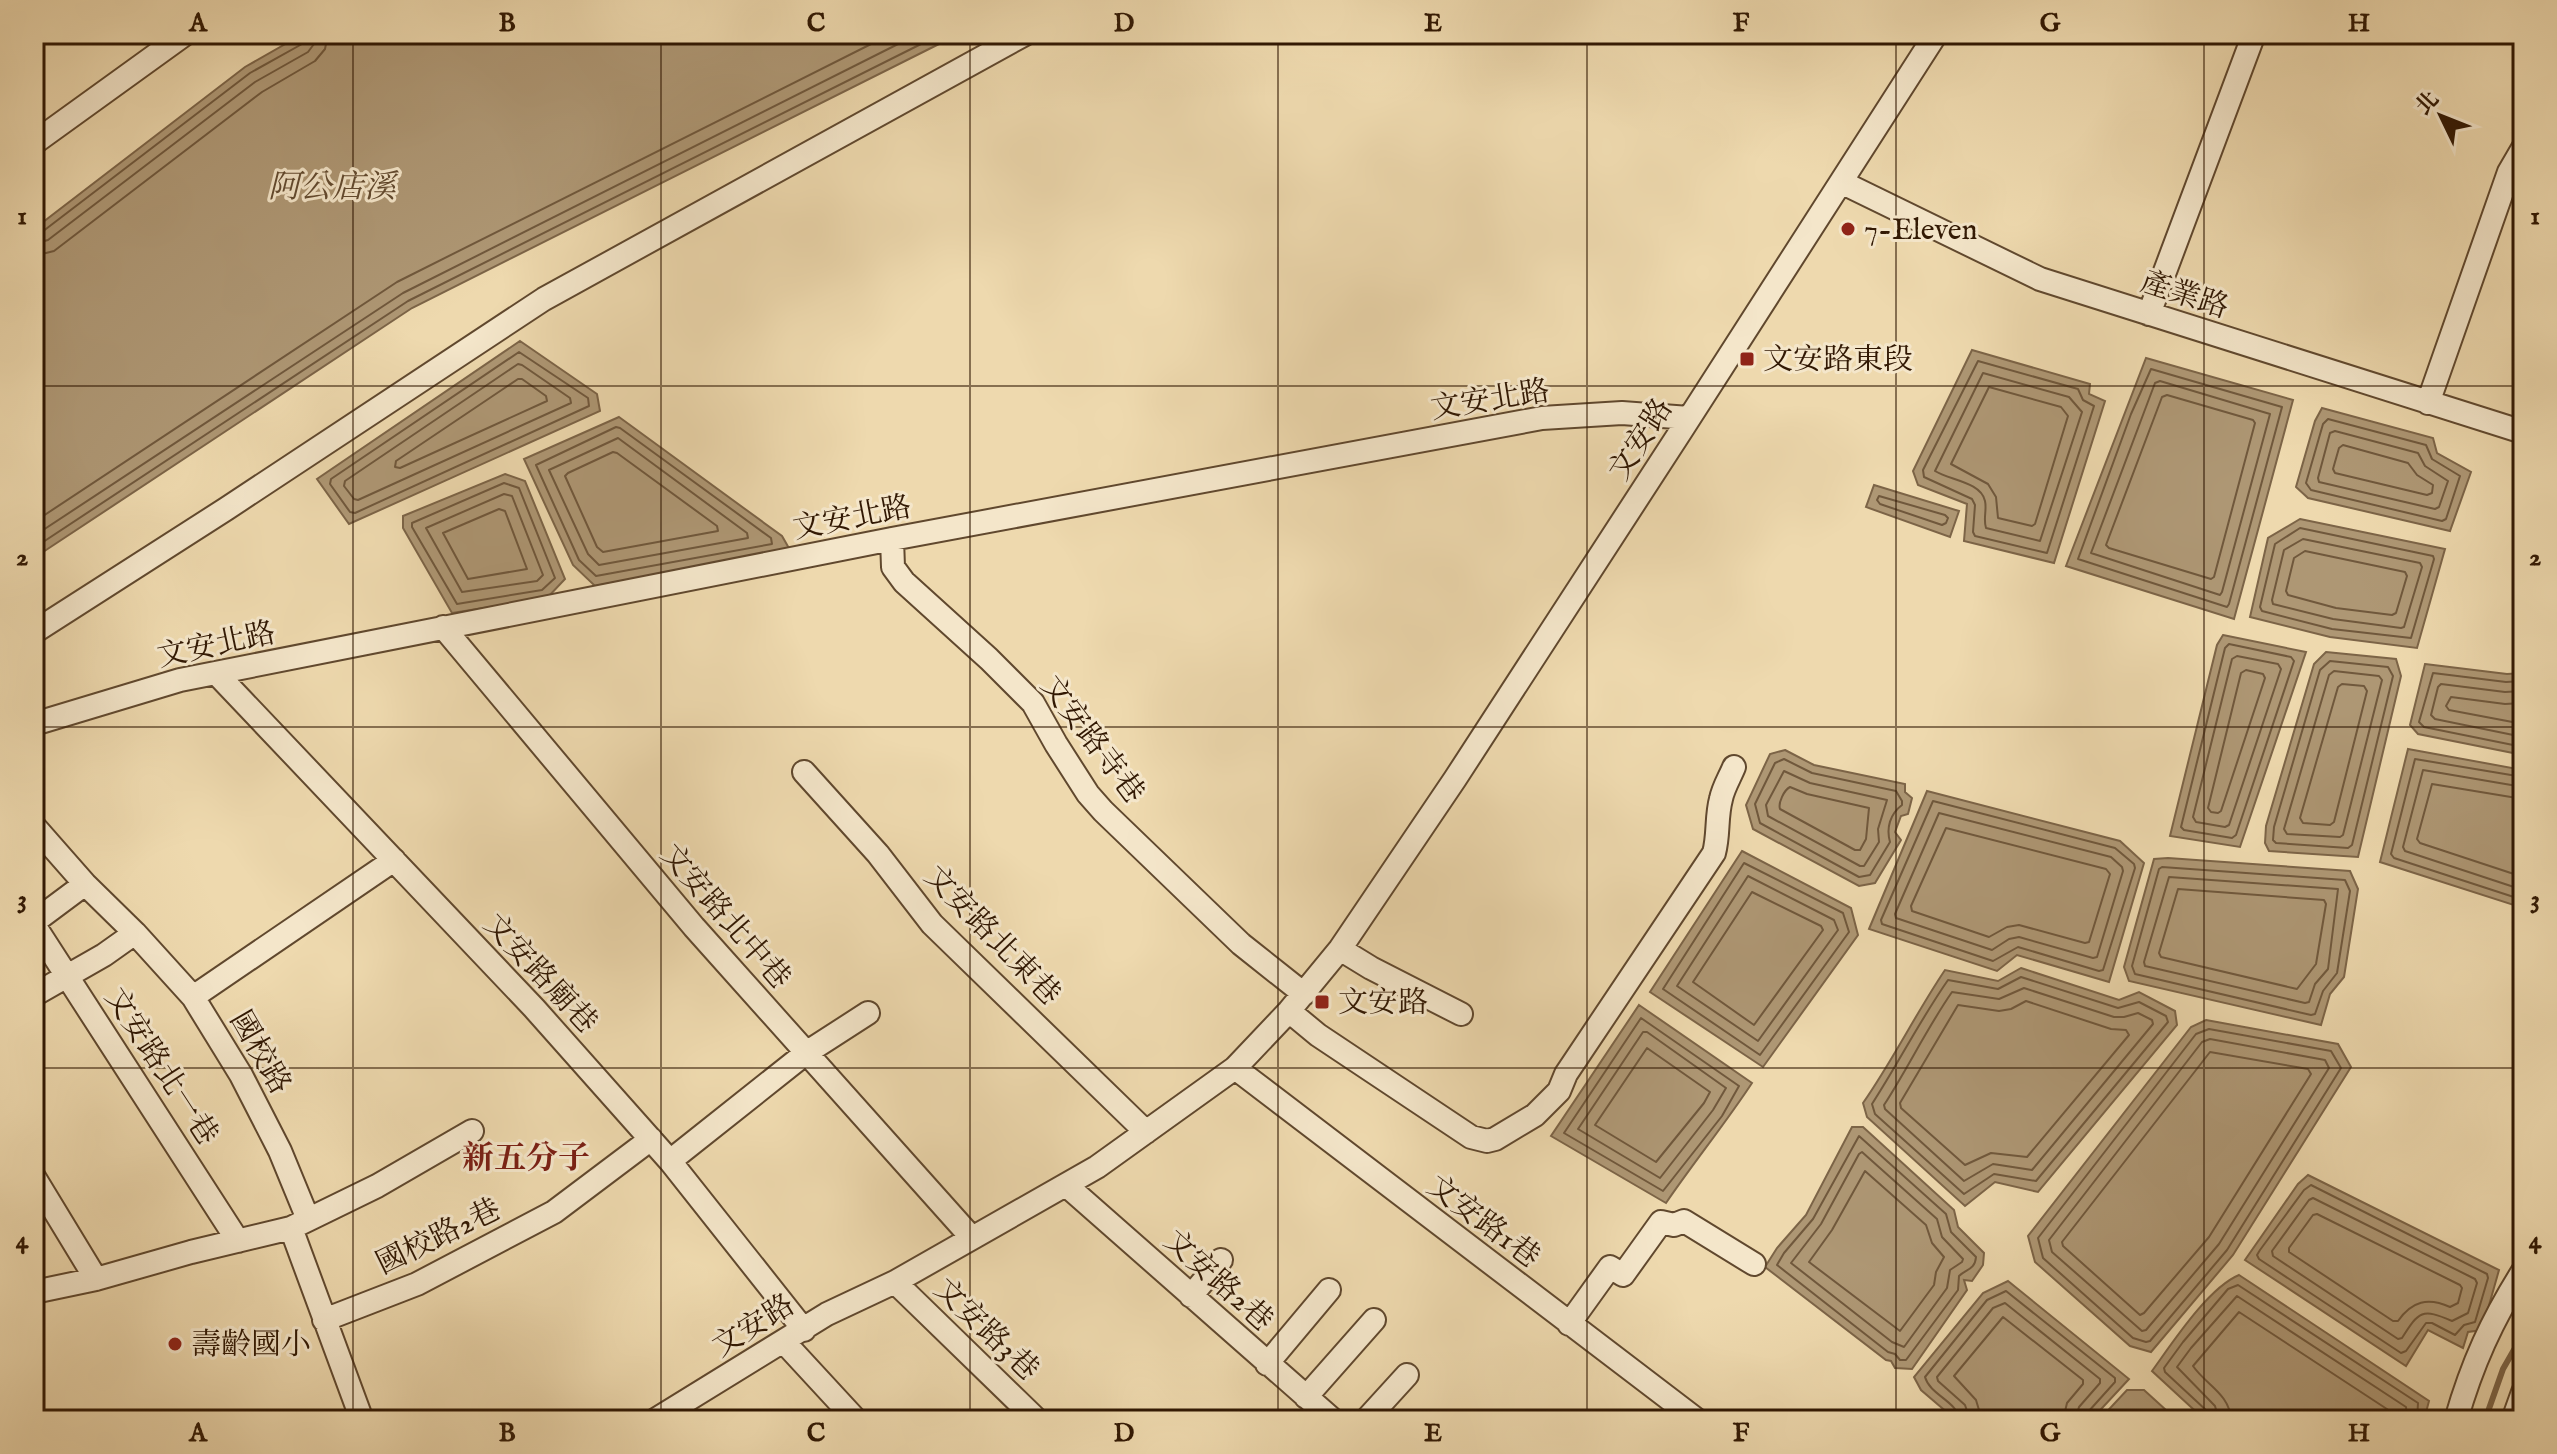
<svg xmlns="http://www.w3.org/2000/svg" width="2557" height="1454" viewBox="0 0 2557 1454" font-family="'IM FELL English','Noto Serif TC',serif">
<rect width="100%" height="100%" fill="#eed9ae"/>
<filter id="stains"><feTurbulence type="fractalNoise" baseFrequency=".0025" numOctaves="4"/><feColorMatrix values="0 0 0 0 .2 0 0 0 0 .09 0 0 0 0 .02 0 0 0 .5 -.17"/></filter>
<radialGradient id="worn" r=".72"><stop offset=".6" stop-color="#630" stop-opacity="0"/><stop offset="1" stop-color="#630" stop-opacity=".3"/></radialGradient>
<path fill="#ae9774" stroke="#7c6447" stroke-width="2" d="M303 34H959L412 308 34 558V229L245 67Z
M520 341 597 394 600 411 349 524 317 479Z
M1972 350 2090 384 2089 394 2105 401 2054 563 1964 541 1967 504 1918 485 1913 471Z
M2146 358 2293 400 2234 619 2066 566Z
M2322 408 2433 438 2437 453 2471 472 2450 531 2308 498 2296 487 2315 421Z
M619 417 782 536 790 550 595 586 573 565 524 459Z
M505 474 525 481 565 579 547 598 452 613 403 528V516Z
M1874 485 1959 511 1950 537 1866 507Z
M2300 519 2445 549 2417 648 2330 637 2250 617 2268 538Z
M2223 635 2306 652 2240 847 2170 836 2217 645Z
M2326 652 2396 659 2401 676 2358 857 2269 851 2265 843 2266 826 2314 664Z
M2425 664 2507 674 2523 673V755L2418 734 2410 725Z
M2408 749 2523 770V908L2380 862Z
M1785 750 1814 765 1905 784V792L1912 798 1908 814 1901 816 1895 832 1901 840 1875 883 1859 886 1753 829 1746 805 1770 754Z
M1927 791 2120 841 2144 863 2109 982 2017 955 1997 971 1869 929Z
M1742 851 1851 908 1858 935 1763 1067 1650 992Z
M2168 858 2350 871 2358 889 2344 977 2330 994 2321 1025 2129 981 2124 967 2154 859Z
M2021 968 2119 1000 2139 992 2175 1011 2177 1025 2038 1192 1995 1182 1965 1206 1867 1117 1863 1103C1893 1060 1916 1013 1945 970L1998 981Z
M1639 1005 1752 1083C1725 1124 1694 1162 1666 1203L1551 1136Z
M2206 1020 2338 1044 2351 1067 2233 1255 2151 1352 2130 1346 2035 1262 2028 1236 2191 1027Z
M1852 1127H1863L1954 1210 1958 1227 1984 1253 1983 1265 1972 1281 1964 1280 1967 1290 1912 1369 1895 1368 1891 1361 1886 1360 1765 1267 1777 1248 1806 1215Z
M2308 1175 2499 1270 2482 1330 2468 1332 2463 1348 2428 1330 2406 1366 2245 1260 2298 1184Z
M2239 1275 2429 1401 2424 1420H2205L2152 1371C2173 1342 2208 1288 2239 1275Z
M2008 1281 2129 1379 2091 1420H1956L1921 1390 1914 1377 1983 1293Z
M2127 1390H2144L2177 1420H2099Z"/>
<g fill="none" stroke-linecap="round" stroke-linejoin="round">
<path stroke="#70583c" stroke-width="2" d="M34 234 42 232 250 73 302 44 305 34
M34 244 48 240 255 82 308 52 314 44 315 34
M34 256 54 251 262 92 315 61 325 49 328 34
M519 352 588 398 589 406 355 513 350 512 330 484 331 479Z
M1978 361 2078 389 2083 400 2094 406 2047 553 1975 536 1973 532 1975 505 1972 499 1924 477 1923 470Z
M518 364 522 365 570 398 571 403 358 500 354 499 344 486 345 481Z
M2151 369 2282 407 2229 604 2227 607 2078 559 2131 414Z
M1983 373 2069 397 2082 412 2040 541 1986 528C1983 519 1987 510 1985 501 1981 482 1949 480 1935 471Z
M518 379H522L546 396 547 401 400 468 395 467 396 461Z
M2160 381 2270 414 2222 592 2220 595 2091 553 2155 383Z
M1989 387 2061 407 2068 416 2035 524 2032 526 1998 518 1996 497 1988 484 1951 464Z
M2167 395 2253 420 2255 423 2214 577 2211 579 2109 548 2106 545 2162 397Z
M2328 419 2426 445 2432 459 2460 476 2446 519 2442 521 2311 490 2306 483 2323 424Z
M616 427 620 428 771 538 772 544 596 576 579 560 536 465Z
M2335 431 2418 453 2425 466 2448 481 2439 507 2435 509 2319 482 2318 478 2330 433Z
M618 438 747 533 748 538 599 565 588 554 549 470Z
M2343 445 2408 463 2417 475 2433 485 2432 493 2427 495 2335 473 2333 469 2339 448Z
M613 452 617 453 717 526 718 531 603 552 597 547 565 476 568 473Z
M504 483 519 488 555 578 542 590 457 604 412 527V523Z
M504 494 512 496 543 575 537 581 462 592 426 528Z
M1879 496 1945 515 1948 518 1946 523 1942 525 1880 504 1877 500Z
M499 509 505 511 527 569 468 579 443 533Z
M34 522 397 282 891 34
M2300 528 2433 556 2434 559 2411 638 2332 629 2262 611 2260 607 2275 544Z
M34 536 403 293 918 34
M2303 539 2420 563 2422 567 2404 627 2401 628 2333 619 2273 604 2272 600 2284 550Z
M34 548 408 301 941 34
M2305 551 2405 572 2407 576 2396 613 2392 615 2336 608 2288 595 2286 591 2294 558Z
M2229 644 2291 657 2294 661 2236 835 2232 838 2184 830 2181 827 2225 648Z
M2237 656 2278 664 2281 669 2229 825 2225 827 2196 822 2193 817 2232 659Z
M2330 661 2388 667 2393 676 2352 845 2348 848 2276 843 2273 840 2274 827 2320 670Z
M2246 670 2263 674 2265 678 2221 811 2218 813 2211 812 2208 808 2241 673Z
M2334 671 2379 676 2382 680 2343 835 2340 837 2287 834 2284 829 2329 675Z
M2523 681 2506 682 2433 673 2419 722 2424 727 2523 747
M2342 684 2364 686 2367 691 2334 822 2330 825 2303 823 2300 818 2338 687Z
M2523 691 2505 692 2441 684 2438 687 2431 715 2435 719 2523 737
M2523 703 2505 704 2451 697 2446 706 2449 710 2523 724
M1784 759 1812 773 1896 791 1902 801V805C1890 814 1886 828 1890 842L1870 875 1859 877 1760 823 1755 804 1775 763Z
M1784 771 1810 783 1887 800 1878 829 1879 842 1864 866H1860L1768 816 1766 805Z
M2523 777 2415 759 2391 854 2394 858 2523 900
M1790 787 1807 794 1869 808 1866 839 1860 850H1855L1780 809C1778 803 1784 790 1790 787Z
M2523 787 2423 770 2403 847 2405 851 2523 890
M2523 799 2432 784 2417 839 2420 843 2523 877
M1933 801 2115 848 2134 864 2135 868 2103 970 2099 971 2018 947 1993 961 1882 924 1881 920Z
M1939 813 2111 857 2122 867 2123 871 2097 957 2093 958 2019 937 2009 939 1992 950 1896 918 1895 914Z
M1946 828 2106 869 2110 874 2089 942 2085 943 2019 925 2007 927 1989 937 1912 911 1911 906Z
M1744 863 1843 913 1849 932 1760 1055 1663 989Z
M2162 867 2345 880 2350 891 2337 973 2323 991 2315 1014 2311 1015 2135 974 2132 966 2159 869Z
M1748 876 1834 920 1838 930 1758 1041 1677 986Z
M2169 877 2338 889 2328 969 2315 984 2309 1002 2305 1003 2145 966 2144 962Z
M2178 889 2324 900 2326 904 2316 964 2297 989 2161 957 2159 953Z
M1752 892 1821 926 1823 930 1754 1025 1693 982Z
M2021 977 2118 1008 2139 1002 2166 1016 2168 1022 2036 1181 1994 1174 1964 1194 1875 1114 1872 1104C1898 1064 1920 1020 1948 980L1998 989Z
M2024 988 2114 1017H2124L2138 1013 2152 1020 2153 1024 2032 1170 1993 1164 1964 1181 1885 1109 1884 1105C1908 1068 1927 1028 1952 992L1999 999Z
M2026 1001 2111 1029 2126 1030 2129 1035 2027 1157 1991 1153 1965 1165 1901 1108 1900 1103 1958 1005 1999 1011 2011 1009Z
M1641 1018 1739 1086 1722 1116 1663 1191 1564 1133Z
M2209 1029 2331 1051 2341 1068 2227 1250 2150 1341 2146 1342 2133 1338 2043 1258 2038 1238 2196 1034Z
M1643 1032H1647L1726 1088 1713 1110 1660 1178 1578 1129Z
M2210 1039 2325 1060 2329 1068 2219 1244 2146 1330 2142 1331 2052 1252 2049 1240 2202 1042Z
M1647 1048 1710 1092 1704 1103 1656 1162 1595 1125Z
M2210 1052 2308 1069 2311 1074 2209 1237 2144 1313 2140 1315 2063 1246 2062 1242Z
M1859 1136 1946 1214 1951 1232 1976 1257C1975 1270 1966 1269 1959 1276L1958 1290 1906 1360H1900L1895 1354 1888 1352 1777 1265 1784 1253 1813 1219Z
M1862 1152 1937 1219 1942 1237 1963 1259 1962 1262 1950 1270 1947 1288 1904 1347 1892 1342 1791 1263 1821 1224 1859 1154Z
M1865 1171 1926 1225 1932 1243 1944 1257 1936 1272 1934 1285 1900 1331 1809 1262 1832 1230Z
M2311 1185 2487 1274 2488 1278 2475 1322 2464 1325 2455 1335 2432 1323H2426L2406 1351 2401 1353 2259 1259 2257 1255 2260 1250 2304 1190Z
M2313 1198 2475 1279 2477 1283 2468 1313 2452 1321C2422 1308 2419 1311 2402 1338L2398 1339 2273 1256 2272 1251 2309 1200Z
M2317 1214 2460 1285 2462 1288 2458 1303 2450 1307C2428 1297 2412 1301 2398 1321H2393L2289 1252V1248L2313 1215Z
M1960 1420C1957 1401 1930 1395 1925 1377L1987 1300 2006 1291 2115 1378V1382L2088 1412 2086 1420
M1970 1420 1965 1405 1938 1381 1937 1377 1993 1308 2005 1303 2100 1379V1383L2079 1407 2075 1420
M1982 1420 1976 1400 1954 1376 2003 1317 2083 1380V1384L2067 1403 2063 1420
M2209 1420 2207 1411 2165 1372 2164 1368 2183 1342 2228 1289 2238 1285 2418 1403 2417 1420
M2219 1420 2215 1406 2177 1367 2191 1348 2237 1296 2406 1407 2407 1420
M2231 1420C2230 1394 2206 1385 2193 1366L2239 1312 2393 1413 2395 1420"/>
<path stroke="#7c6447" stroke-width="6" d="M2485 1420 2503 1369 2523 1334"/>
<g stroke="#60482e" stroke-width="26">
<path id="minor" d="M34 143 185 34
M1841 182 2040 279 2523 432
M2149 314 2254 34
M2428 403 2509 172 2523 148
M892 539 893 567 904 582 989 659 1033 703 1056 744 1088 794 1103 811 1241 944 1304 994
M443 627 694 927 972 1238
M34 632 226 509 544 299 1025 34
M216 673 534 1008 670 1161 804 1330
M34 724 180 680 892 539 1542 418 1622 413 1689 418
M804 772 878 854 932 924 1146 1132
M34 826 85 884 135 933
M34 922 85 884
M34 925 238 1241
M1340 949 1371 968 1461 1014
M34 995 104 955 135 933 193 997 241 1075 280 1151 308 1219
M193 997 394 860
M1289 1011 1318 1035 1471 1137 1487 1141 1495 1139 1535 1115 1559 1091 1566 1074 1714 853C1719 835 1716 817 1721 799 1723 788 1730 777 1734 767
M1235 1068 1697 1420
M670 1161 806 1053 868 1013
M34 1177 96 1279
M1066 1185 1333 1420
M291 1228 362 1420
M895 1282 1037 1420
M34 1292 96 1279 191 1252 291 1228 377 1186 472 1131
M1191 1296 1221 1260
M324 1320 417 1284 554 1212 651 1139
M1569 1324 1610 1267 1623 1275 1661 1222 1674 1225 1684 1221 1754 1264
M784 1342 856 1420
M1267 1364 1329 1290
M1306 1397 1374 1320
M655 1420 827 1314 895 1282 1097 1167 1235 1068 1289 1011 1340 949 1455 779 1681 431 1936 34
M1366 1420 1407 1375
M2456 1420C2472 1364 2492 1320 2523 1271
M2513 1420 2523 1392"/>
</g>
<use href="#minor" stroke="#f4e6ca" stroke-width="22"/>
</g>
<path fill="none" stroke="#311803" stroke-width="2" stroke-opacity="0.55" d="M353 34V1420M661 34V1420M970 34V1420M1278 34V1420M1587 34V1420M1896 34V1420M2204 34V1420M34 386H2523M34 727H2523M34 1068H2523"/>
<g fill="#8f2418" stroke="#f4e6ca" stroke-width="3">
<circle cx="1848" cy="229" r="8"/>
<rect x="1739" y="351" width="16" height="16" rx="4"/>
<rect x="1314" y="994" width="16" height="16" rx="4"/>
<circle cx="175" cy="1344" r="8"/>
</g>
<g text-anchor="middle" stroke-width="6" stroke-linejoin="round" paint-order="stroke">
<g font-size="30" fill="#311803" stroke="#f4e6ca" text-anchor="start">
<text x="1864" y="239">7-Eleven</text>
<text x="1763" y="369">文安路東段</text>
<text x="1338" y="1012">文安路</text>
<text x="191" y="1354">壽齡國小</text>
</g>
<g font-size="30" fill="#311803" stroke="#f4e6ca">
<text transform="translate(2185 294) rotate(18)" y="10">產業路</text>
<text transform="translate(1490 399) rotate(-9)" y="10">文安北路</text>
<text transform="translate(1640 439) rotate(-57)" y="10">文安路</text>
<text transform="translate(852 517) rotate(-11)" y="10">文安北路</text>
<text transform="translate(216 644) rotate(-12)" y="10">文安北路</text>
<text transform="translate(1093 739) rotate(53)" y="10">文安路寺巷</text>
<text transform="translate(726 916) rotate(49)" y="10">文安路北中巷</text>
<text transform="translate(993 935) rotate(46)" y="10">文安路北東巷</text>
<text transform="translate(541 973) rotate(47)" y="10">文安路廟巷</text>
<text transform="translate(261 1052) rotate(60)" y="10">國校路</text>
<text transform="translate(162 1066) rotate(57)" y="10">文安路北一巷</text>
<text transform="translate(1484 1221) rotate(37)" y="10">文安路1巷</text>
<text transform="translate(438 1236) rotate(-26)" y="10">國校路2巷</text>
<text transform="translate(1219 1280) rotate(42)" y="10">文安路2巷</text>
<text transform="translate(753 1325) rotate(-32)" y="10">文安路</text>
<text transform="translate(987 1329) rotate(44)" y="10">文安路3巷</text>
</g>
<g font-size="32" font-style="italic" fill="#634b30" stroke="#f4e6ca">
<text x="332" y="197">阿公店溪</text>
</g>
<g font-size="32" font-weight="bold" fill="#7a1f14" stroke="#f4e6ca">
<text x="526" y="1168">新五分子</text>
</g>
</g>
<rect width="2557" height="1454" fill="none" stroke="#eed9ae" stroke-width="88"/>
<g transform="translate(2441 116) rotate(313)" stroke="#f4e6ca" stroke-width="6" paint-order="stroke">
<path d="M0-6L14 30L0 20L-14 30Z" fill="#311803"/>
<text y="-12" font-size="22" font-weight="bold" text-anchor="middle" fill="#311803">北</text>
</g>
<rect x="44" y="44" width="2469" height="1366" fill="none" stroke="#311803" stroke-width="3"/>
<g font-size="26" text-anchor="middle" font-weight="bold" fill="#311803">
<text x="198" y="31">A</text>
<text x="507" y="31">B</text>
<text x="816" y="31">C</text>
<text x="1124" y="31">D</text>
<text x="1433" y="31">E</text>
<text x="1741" y="31">F</text>
<text x="2050" y="31">G</text>
<text x="2359" y="31">H</text>
<text x="22" y="224">1</text>
<text x="2535" y="224">1</text>
<text x="22" y="565">2</text>
<text x="2535" y="565">2</text>
<text x="22" y="907">3</text>
<text x="2535" y="907">3</text>
<text x="22" y="1248">4</text>
<text x="2535" y="1248">4</text>
<text x="198" y="1441">A</text>
<text x="507" y="1441">B</text>
<text x="816" y="1441">C</text>
<text x="1124" y="1441">D</text>
<text x="1433" y="1441">E</text>
<text x="1741" y="1441">F</text>
<text x="2050" y="1441">G</text>
<text x="2359" y="1441">H</text>
</g>
<rect width="100%" height="100%" filter="url(#stains)"/>
<rect width="100%" height="100%" fill="url(#worn)"/>
</svg>
